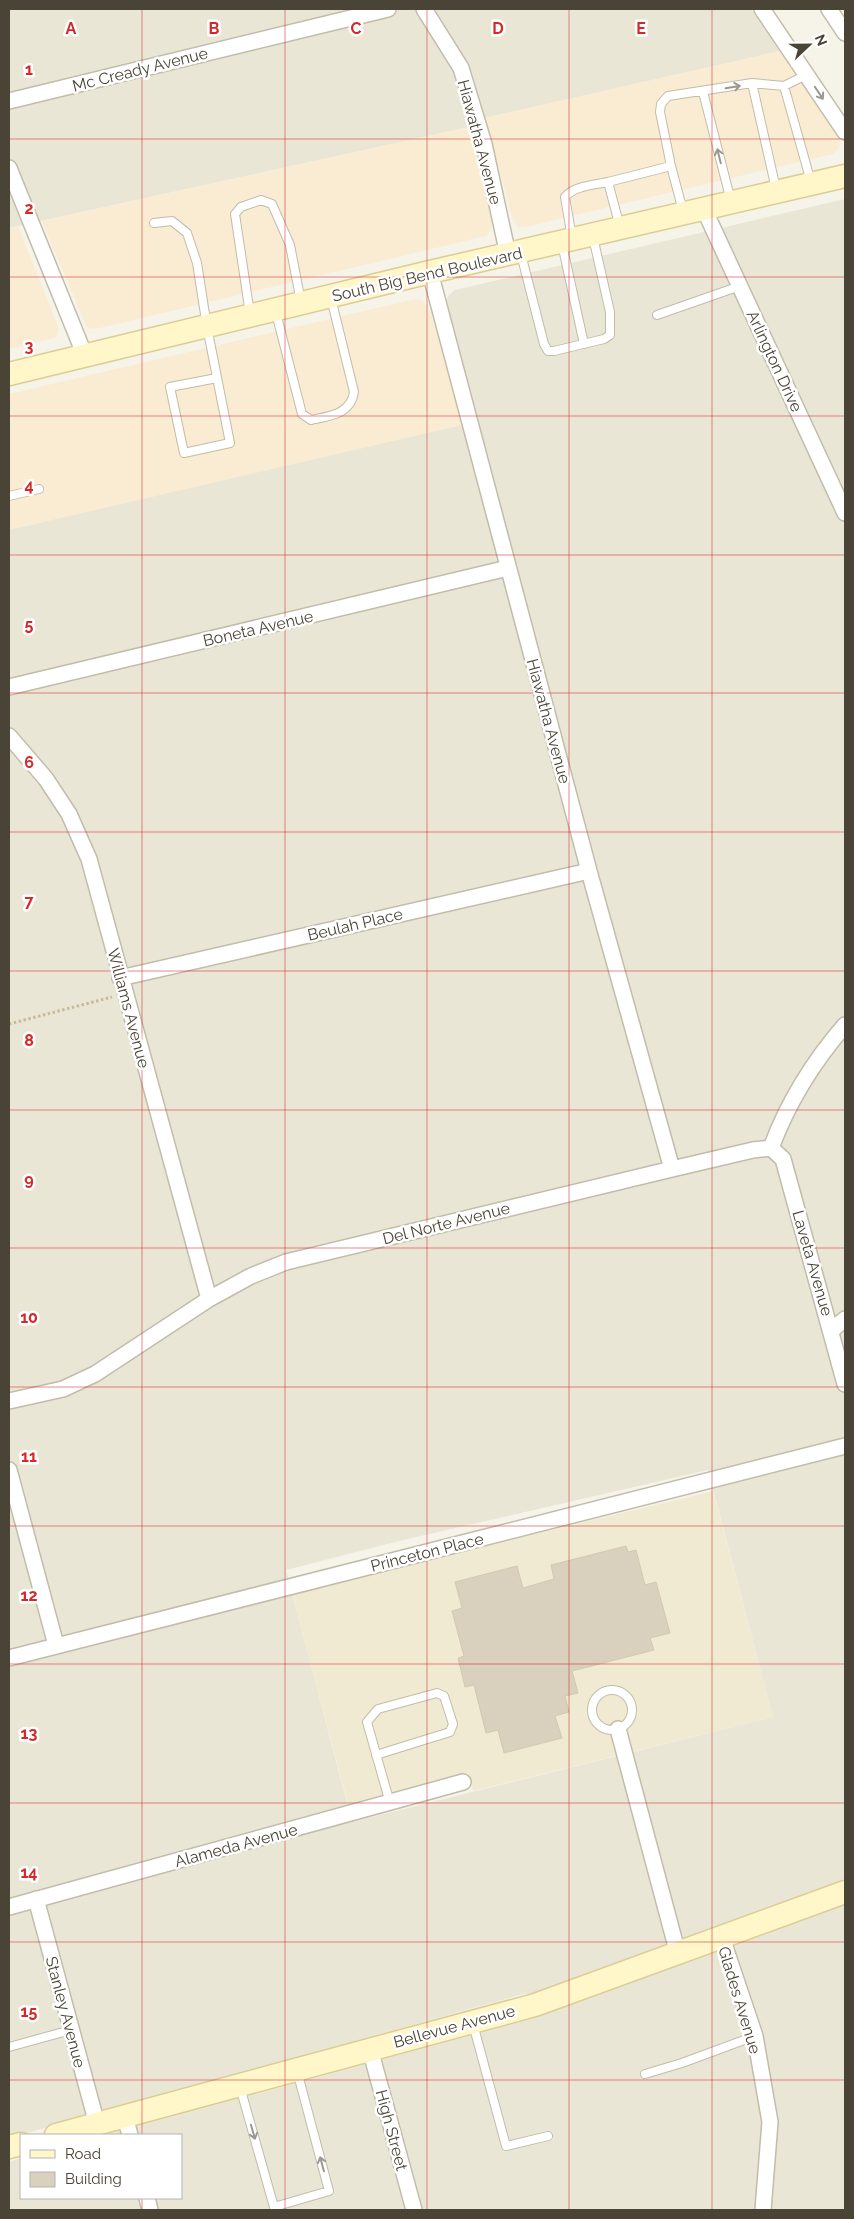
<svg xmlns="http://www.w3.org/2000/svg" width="854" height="2219" viewBox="0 0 854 2219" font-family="Raleway,sans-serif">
<rect width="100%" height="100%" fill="#f6f3e9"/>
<path fill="#eae6d6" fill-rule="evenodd" d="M9 9H751L780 51 485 118 469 127 9 228Z
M845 199V2210H9V2162L21 2158V2198H181V2135H105L535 2018 527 1993 9 2138V527L134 495 477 422 446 306 448 296 455 290ZM708 1470 773 1717 352 1822 286 1570 399 1541Z"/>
<path fill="#f9ecd3" d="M780 51 837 133 840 141 839 148 833 154 525 227H518L513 220 485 118Z
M469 127 493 225 486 236 100 328 90 329 86 326 42 221Z
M18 226 58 326V334L54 338 9 349V228Z
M415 299 422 300 431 312 462 425 9 530V394Z"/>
<path fill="#f0ead2" d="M713 1491 773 1717 473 1791 468 1773 348 1804 292 1593Z"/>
<path fill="#d9d0bd" stroke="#d4c9af" d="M626 1546 628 1552 636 1550 645 1585 656 1582 670 1633 650 1638 654 1650 572 1671 578 1693 565 1696 569 1712 555 1716 562 1738 504 1753 498 1730 486 1733 474 1685 465 1687 458 1658 464 1656 452 1611 462 1608 455 1582 517 1566 523 1588 554 1579 551 1565Z"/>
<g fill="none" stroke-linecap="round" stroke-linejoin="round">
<g stroke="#c2bcaa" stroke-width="10">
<path id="lane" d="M752 83 776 189
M784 86 811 182
M703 92 731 201
M671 166 660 112 661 104 668 96 752 83 784 86 806 75
M154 223 172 221 187 233 197 263 207 327 230 443 184 453 170 387 217 378
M620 227 608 182 671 166 683 211
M572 238 565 197C574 186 594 185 608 182
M562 244 584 344
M521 254 544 344 548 351H554L604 339 610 335V312L593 237
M276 313 302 414 311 420C330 416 351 414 354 392L331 298
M250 314 235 214 241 207 261 200 272 204 290 245 301 302
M657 315 740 286
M9 496 39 489
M592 1710a20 20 0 1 1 40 0a20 20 0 1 1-40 0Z
M376 1755 450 1732 453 1724 444 1696 437 1693 378 1709 367 1722 390 1803
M473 2024 506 2146 548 2136
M9 2047 71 2030
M645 2074 682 2063 755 2036
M240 2087 274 2207 329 2191 297 2071"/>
</g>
<g stroke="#c2bcaa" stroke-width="18">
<path id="street" d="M424 9 461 68 484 144 508 255
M762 9 845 132
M829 9 845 33
M9 101 388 9
M9 168 85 356
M704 209 845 513
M430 272 589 871 672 1169
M9 687 508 568
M9 736 46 779 69 814 89 859 209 1299
M120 978 589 871
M771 1148 783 1159 845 1384
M832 1330 845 1319
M9 1401 63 1389 95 1374 209 1299 251 1276 286 1262 672 1169 753 1150 771 1148C788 1102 813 1062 845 1025
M9 1470 56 1645
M9 1658 845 1446
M618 1729 678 1954
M36 1899 97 2124
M9 1907 463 1782
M722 1938 755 2036 770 2122 763 2210
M370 2049 414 2210
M125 2117 130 2135
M147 2198 150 2210"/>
</g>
<g stroke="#dacd95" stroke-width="25">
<path id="secondary" d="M9 374 430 272 845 176
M56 2135 535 2005 845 1892
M9 2147 21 2144"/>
</g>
<path stroke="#c6ba9a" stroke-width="3" stroke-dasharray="2.5 2.5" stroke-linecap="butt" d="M9 1024 112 997"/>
<use href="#lane" stroke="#fff" stroke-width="8"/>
<use href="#street" stroke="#fff" stroke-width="15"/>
<use href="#secondary" stroke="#fff6ca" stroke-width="22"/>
</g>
<defs><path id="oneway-shaft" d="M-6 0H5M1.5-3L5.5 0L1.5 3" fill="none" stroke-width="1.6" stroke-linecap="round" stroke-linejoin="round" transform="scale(1.25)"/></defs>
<g stroke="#9b9890">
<use href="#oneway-shaft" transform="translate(733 87) rotate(-10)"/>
<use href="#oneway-shaft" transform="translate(819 93) rotate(56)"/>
<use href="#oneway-shaft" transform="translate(719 156) rotate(-104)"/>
<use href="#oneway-shaft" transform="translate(253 2132) rotate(74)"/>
<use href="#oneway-shaft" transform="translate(322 2164) rotate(-105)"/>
</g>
<path fill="none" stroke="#d62828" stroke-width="1" stroke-opacity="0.55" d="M142 9V2135M285 9V2210M427 9V2210M569 9V2210M712 9V2210M9 139H845M9 277H845M9 416H845M9 555H845M9 693H845M9 832H845M9 971H845M9 1110H845M9 1248H845M9 1387H845M9 1526H845M9 1664H845M9 1803H845M9 1942H845M9 2080H845M142 2198V2210"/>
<g text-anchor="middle" stroke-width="5" stroke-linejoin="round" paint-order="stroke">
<g font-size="16" fill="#4a4436" stroke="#fff">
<text transform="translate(140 69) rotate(-14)" y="6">Mc Cready Avenue</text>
<text transform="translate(480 142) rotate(75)" y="6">Hiawatha Avenue</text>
<text transform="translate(427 274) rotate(-13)" y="6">South Big Bend Boulevard</text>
<text transform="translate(775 361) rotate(65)" y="6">Arlington Drive</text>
<text transform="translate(258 628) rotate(-13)" y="6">Boneta Avenue</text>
<text transform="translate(549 721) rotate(75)" y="6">Hiawatha Avenue</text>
<text transform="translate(355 924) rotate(-13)" y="6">Beulah Place</text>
<text transform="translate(129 1008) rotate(75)" y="6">Williams Avenue</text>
<text transform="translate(446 1223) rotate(-14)" y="6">Del Norte Avenue</text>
<text transform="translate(813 1263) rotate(74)" y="6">Laveta Avenue</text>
<text transform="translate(427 1552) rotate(-14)" y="6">Princeton Place</text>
<text transform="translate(236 1845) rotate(-15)" y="6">Alameda Avenue</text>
<text transform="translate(740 2000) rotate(73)" y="6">Glades Avenue</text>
<text transform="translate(66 2012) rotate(75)" y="6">Stanley Avenue</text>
<text transform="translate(454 2026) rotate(-15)" y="6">Bellevue Avenue</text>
<text transform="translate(392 2130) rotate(75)" y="6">High Street</text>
</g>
</g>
<g font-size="16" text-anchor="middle" font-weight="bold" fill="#d62828" stroke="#fff" stroke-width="5" stroke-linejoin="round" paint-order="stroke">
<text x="71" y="34">A</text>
<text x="214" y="34">B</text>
<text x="356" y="34">C</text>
<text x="498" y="34">D</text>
<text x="641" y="34">E</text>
<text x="29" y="75">1</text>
<text x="29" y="214">2</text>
<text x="29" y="352">3</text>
<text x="29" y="491">4</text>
<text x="29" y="630">5</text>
<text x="29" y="768">6</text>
<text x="29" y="907">7</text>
<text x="29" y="1046">8</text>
<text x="29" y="1185">9</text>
<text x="29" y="1323">10</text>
<text x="29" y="1462">11</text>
<text x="29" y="1601">12</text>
<text x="29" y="1739">13</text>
<text x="29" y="1878">14</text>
<text x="29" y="2017">15</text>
</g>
<rect width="854" height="2219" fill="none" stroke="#4a4436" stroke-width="20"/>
<rect x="20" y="2134" width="162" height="65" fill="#ffffff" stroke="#b7b4af"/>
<rect x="30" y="2150" width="25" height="8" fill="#fff6ca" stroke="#b7b4af"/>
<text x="65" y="2159" font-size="15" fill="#4a4436">Road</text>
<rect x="30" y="2172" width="25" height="15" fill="#d9d0bd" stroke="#b7b4af"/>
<text x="65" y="2184" font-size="15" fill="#4a4436">Building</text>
<g transform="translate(809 45) rotate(68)" stroke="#ffffff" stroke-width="4" paint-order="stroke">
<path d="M0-4L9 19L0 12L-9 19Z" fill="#4a4436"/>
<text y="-8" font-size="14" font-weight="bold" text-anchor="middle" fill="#4a4436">N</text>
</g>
</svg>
